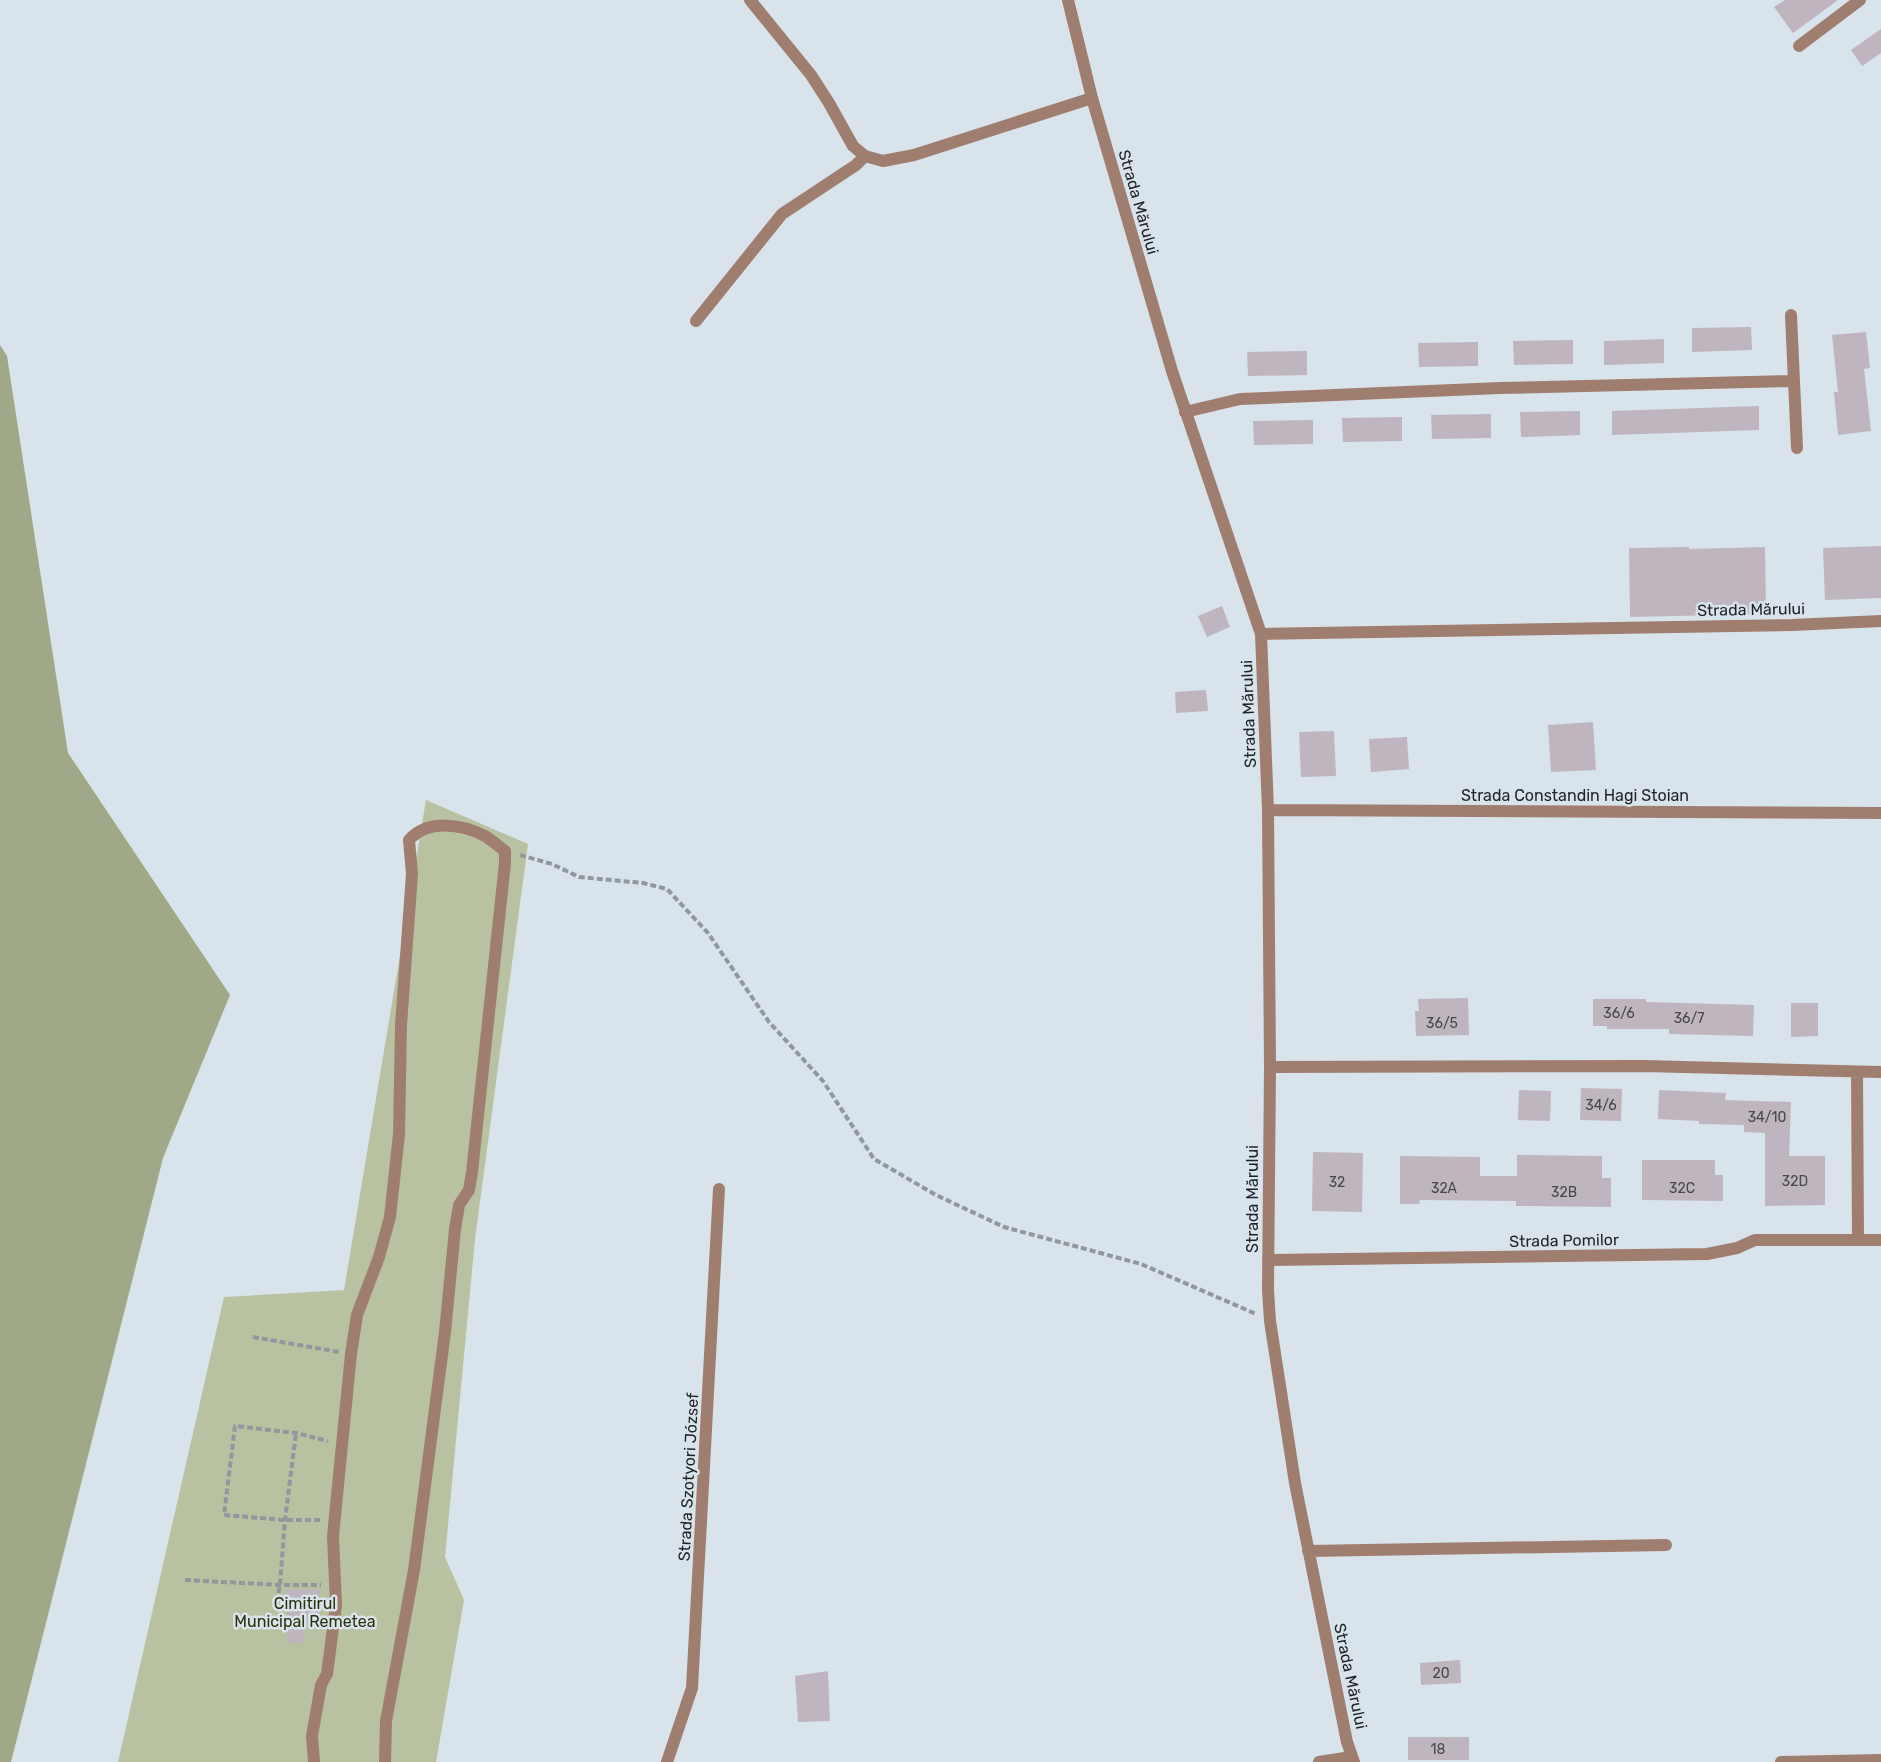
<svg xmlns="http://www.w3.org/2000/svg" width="1881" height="1762" viewBox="0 0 1881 1762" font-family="Rubik,sans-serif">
<rect width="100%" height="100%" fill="#d9e3eb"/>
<path fill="#b8c2a0" d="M426 800 528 844 475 1239 445 1557 464 1600 436 1762H118L224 1297 344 1290Z"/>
<path fill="#9fa988" d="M0 345 7 356 68 753 230 995 163 1158 11 1762H0Z"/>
<path fill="#beb5be" d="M1785 0H1838L1793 33 1774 7Z
M1881 29V53L1862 66 1851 50Z
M1751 327 1752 350 1692 352V328Z
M1866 332 1870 368 1864 369 1871 431 1838 435 1834 392H1838L1832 335Z
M1664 339V363L1604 365V341Z
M1573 340V364L1514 365 1513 341Z
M1478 342V366L1419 367 1418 343Z
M1307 351V375L1248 376 1247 352Z
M1759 406V430L1612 435V411Z
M1580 411V435L1521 437 1520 412Z
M1491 414V438L1432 439 1431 415Z
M1402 417V441L1343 442 1342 418Z
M1313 420V444L1254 445 1253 421Z
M1881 546V598L1825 600 1823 548Z
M1689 547V549L1765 547 1766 614 1630 617 1629 548Z
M1222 606 1230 627 1207 637 1198 616Z
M1206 690 1208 711 1176 713 1175 692Z
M1593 722 1596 770 1551 772 1548 725Z
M1334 731 1336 776 1301 777 1299 732Z
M1407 737 1409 769 1371 772 1369 739Z
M1468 998 1469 1035 1416 1036 1415 1011H1419L1418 999Z
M1593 999H1646V1002L1754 1005 1753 1036 1669 1034V1029H1607V1026H1593Z
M1791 1003H1818V1036L1791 1037Z
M1581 1088 1622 1089 1621 1121 1580 1120Z
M1519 1090 1551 1091 1550 1121 1518 1120Z
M1659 1090 1726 1093 1725 1100 1791 1102 1789 1156H1825V1205L1765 1206V1133L1744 1132V1125L1699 1124V1121L1658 1119Z
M1313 1152 1363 1153 1362 1212 1312 1211Z
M1517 1155 1602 1156V1178H1611V1207L1516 1206V1201L1420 1200 1419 1204H1400V1156L1480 1157V1176H1517Z
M1642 1160H1715V1175H1723V1201L1642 1200Z
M286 1589H320L319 1617 310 1618 302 1643H287Z
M1460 1660 1461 1683 1421 1685 1420 1663Z
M828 1671 830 1721 798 1722 795 1676Z
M1408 1737H1469V1760H1408Z"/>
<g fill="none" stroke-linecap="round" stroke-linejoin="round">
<path stroke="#90989e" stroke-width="4" stroke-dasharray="6 3" stroke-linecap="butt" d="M520 855 552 864 579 877 643 883 667 889 708 933 769 1022 823 1081 874 1159 936 1195 1004 1227 1141 1264 1256 1314
M253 1337 339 1352
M320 1520H285L224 1515 235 1426 296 1433 328 1441
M185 1580 280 1585H321
M277 1602 280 1585 285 1520 296 1433"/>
<path stroke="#a07e6f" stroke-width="12" d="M696 321 782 214 856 165 865 156
M314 1762 312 1736 321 1685 327 1674 336 1605 333 1536 351 1354 357 1315 379 1257 390 1217 399 1134 401 1025 412 874 409 840C428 819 462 824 485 836 492 840 498 846 505 851V863L472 1172 469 1190 459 1205 455 1229 445 1332 414 1570 386 1721 385 1762
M1781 1762 1881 1760"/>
<path stroke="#a07e6f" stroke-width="12" d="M750 0 811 75 829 103 853 146 865 156 883 161 914 155 1092 98
M1068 0 1092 98 1172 371 1261 634 1268 810 1270 1067 1268 1290 1270 1321 1295 1483 1347 1742 1354 1762
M1799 46 1860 0
M1791 315 1797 448
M1185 412 1240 399 1500 388 1793 381
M1261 634 1792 625 1881 621
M1268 810 1881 813
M1270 1067 1644 1066 1881 1072
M1857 1072 1858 1240
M1269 1260 1707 1254 1737 1248 1755 1240H1881
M1308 1551 1666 1545
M667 1762 692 1688 719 1189
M1319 1762 1351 1757"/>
</g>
<g text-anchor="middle" stroke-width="5" stroke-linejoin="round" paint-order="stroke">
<g font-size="14" fill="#47484c">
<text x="1619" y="1018">36/6</text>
<text x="1689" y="1023">36/7</text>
<text x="1442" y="1028">36/5</text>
<text x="1601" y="1110">34/6</text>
<text x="1767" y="1122">34/10</text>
<text x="1795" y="1186">32D</text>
<text x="1337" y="1187">32</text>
<text x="1444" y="1193">32A</text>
<text x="1682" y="1193">32C</text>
<text x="1564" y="1197">32B</text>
<text x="1441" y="1678">20</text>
<text x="1438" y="1754">18</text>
</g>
<g font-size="16" fill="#1f2326" stroke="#d9e3eb">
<text transform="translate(1139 202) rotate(74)" y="6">Strada Mărului</text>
<text transform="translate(1751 609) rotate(-1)" y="6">Strada Mărului</text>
<text transform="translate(1248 714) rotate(-92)" y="6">Strada Mărului</text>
<text x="1575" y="801">Strada Constandin Hagi Stoian</text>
<text transform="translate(1252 1199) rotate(-90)" y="6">Strada Mărului</text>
<text transform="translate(1564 1240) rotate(-1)" y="6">Strada Pomilor</text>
<text transform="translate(688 1477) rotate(-87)" y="6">Strada Szotyori József</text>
<text transform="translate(1351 1676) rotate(78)" y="6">Strada Mărului</text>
</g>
<g font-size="16" fill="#283108" stroke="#d9e3eb">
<text x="305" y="1609">Cimitirul<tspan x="305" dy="18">Municipal Remetea</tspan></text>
</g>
</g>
</svg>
